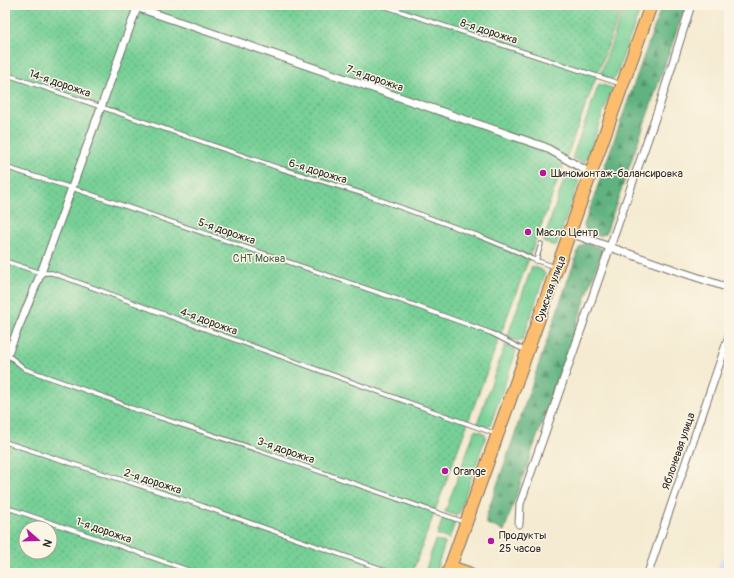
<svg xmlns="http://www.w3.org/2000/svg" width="734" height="578" viewBox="0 0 734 578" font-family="Pangolin,sans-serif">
<defs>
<pattern id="forest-firs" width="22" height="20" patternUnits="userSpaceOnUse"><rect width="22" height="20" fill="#61b280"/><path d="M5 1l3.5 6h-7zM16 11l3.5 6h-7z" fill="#509169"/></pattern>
<pattern id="park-dots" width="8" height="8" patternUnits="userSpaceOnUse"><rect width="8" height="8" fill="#77d097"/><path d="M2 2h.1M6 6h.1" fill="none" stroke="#62a97b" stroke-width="1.8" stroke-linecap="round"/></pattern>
</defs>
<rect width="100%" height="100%" fill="#fcf5e5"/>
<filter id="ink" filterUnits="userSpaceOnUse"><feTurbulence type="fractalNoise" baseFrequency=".025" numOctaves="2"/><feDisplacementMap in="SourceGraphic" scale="8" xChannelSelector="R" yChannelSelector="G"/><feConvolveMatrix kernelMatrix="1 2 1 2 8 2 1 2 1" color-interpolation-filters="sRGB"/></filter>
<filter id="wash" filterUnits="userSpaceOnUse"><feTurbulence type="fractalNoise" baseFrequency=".012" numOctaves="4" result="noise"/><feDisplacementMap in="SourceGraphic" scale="16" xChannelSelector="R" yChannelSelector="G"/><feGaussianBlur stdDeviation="0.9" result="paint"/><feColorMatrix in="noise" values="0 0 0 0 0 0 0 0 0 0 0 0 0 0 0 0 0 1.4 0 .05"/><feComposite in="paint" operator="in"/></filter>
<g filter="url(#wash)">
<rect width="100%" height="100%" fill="#f5ebd2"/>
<path fill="#cfdafa" d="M722 558 729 560V573H716Z"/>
<path fill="#77d097" stroke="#517e61" d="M625 5H642L615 78 611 80 604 77 601 73Z
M599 84 612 88 585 163 572 158Z
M565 177 579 181 556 246 543 242Z
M532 266 542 270 545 274 523 339 517 341 507 338Z
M505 345 514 348 516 352 490 426 486 427 477 424Z
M475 430 484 433 486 436 459 513 455 515 445 512Z
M443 518 455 522 449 539 437 535Z
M435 540 445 543 435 573H425Z"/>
<path fill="url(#forest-firs)" stroke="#466e56" d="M662 5H686L606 233 600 236 587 233 584 225Z
M585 243 603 249 504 531 487 524 486 521V517L579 248Z"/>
<path fill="url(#park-dots)" stroke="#517e61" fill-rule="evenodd" d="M5 5H623L412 573H5ZM26 528H50V552H26Z"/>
</g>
<g filter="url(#ink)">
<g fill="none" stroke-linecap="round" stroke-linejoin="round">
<g stroke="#726e65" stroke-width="5.5">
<path id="lane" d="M381 5 621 84
M5 74 279 168 364 194 479 236 520 253 532 259 555 267
M5 167 78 190 394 298 491 333 526 351
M5 261 41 273H52L94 288 158 312 496 434
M536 261 541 244
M8 355 25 369 110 399 131 408 264 452 464 522
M5 442 194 503 393 573
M5 507 117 545 196 573"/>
</g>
<g stroke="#726e65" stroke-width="9">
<path id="street" d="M130 5 545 147 592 174
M570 233 675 270 729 288
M5 360 41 273 138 5
M519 524 520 504 660 104 691 5
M648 573 729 336"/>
</g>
<g stroke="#726e65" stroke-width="14">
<path id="primary" d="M450 567 468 573
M448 573 651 5"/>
</g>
<use href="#lane" stroke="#fff" stroke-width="3.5"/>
<use href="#street" stroke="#fff" stroke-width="7"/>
<use href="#primary" stroke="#fcbd6e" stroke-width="12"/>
</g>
</g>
<g fill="#b5179e" stroke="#fcf5e5" stroke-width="1.5">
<circle cx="543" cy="173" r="4"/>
<circle cx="528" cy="232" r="4"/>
<circle cx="445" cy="471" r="4"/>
<circle cx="491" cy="541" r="4"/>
</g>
<g text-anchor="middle" stroke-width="3" stroke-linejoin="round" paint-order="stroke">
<g font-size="11" fill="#2b2b2b" stroke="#fcf5e5">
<text transform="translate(489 31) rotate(18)" y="4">8-я дорожка</text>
<text transform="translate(375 78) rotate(19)" y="4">7-я дорожка</text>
<text transform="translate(60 83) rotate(19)" y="4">14-я дорожка</text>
<text transform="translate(318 171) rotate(17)" y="4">6-я дорожка</text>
<text transform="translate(227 231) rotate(19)" y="4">5-я дорожка</text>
<text transform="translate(550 289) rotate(-70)" y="4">Сумская улица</text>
<text transform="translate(209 321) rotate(20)" y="4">4-я дорожка</text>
<text transform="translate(286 450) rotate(19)" y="4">3-я дорожка</text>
<text transform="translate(678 451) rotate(-71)" y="4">Яблоневая улица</text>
<text transform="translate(153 481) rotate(18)" y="4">2-я дорожка</text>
<text transform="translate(104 530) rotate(19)" y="4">1-я дорожка</text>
</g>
<g font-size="11" fill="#2b2b2b" stroke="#fcf5e5" text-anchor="start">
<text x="551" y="177">Шиномонтаж-балансировка</text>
<text x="536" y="236">Масло Центр</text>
<text x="453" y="475">Orange</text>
<text x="499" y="539">Продукты<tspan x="499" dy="13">25 часов</tspan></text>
</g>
<g font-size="11" fill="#425d4b" stroke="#fcf5e5">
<text x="259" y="262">СНТ Моква</text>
</g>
</g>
<rect width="734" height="578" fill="none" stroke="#fcf5e5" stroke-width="20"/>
<g transform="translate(38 540) rotate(110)"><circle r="19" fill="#fcf5e5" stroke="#a8a49b"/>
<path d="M0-3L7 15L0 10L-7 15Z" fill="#b5179e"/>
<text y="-6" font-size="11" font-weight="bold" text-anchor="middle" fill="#2b2b2b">N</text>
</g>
</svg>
